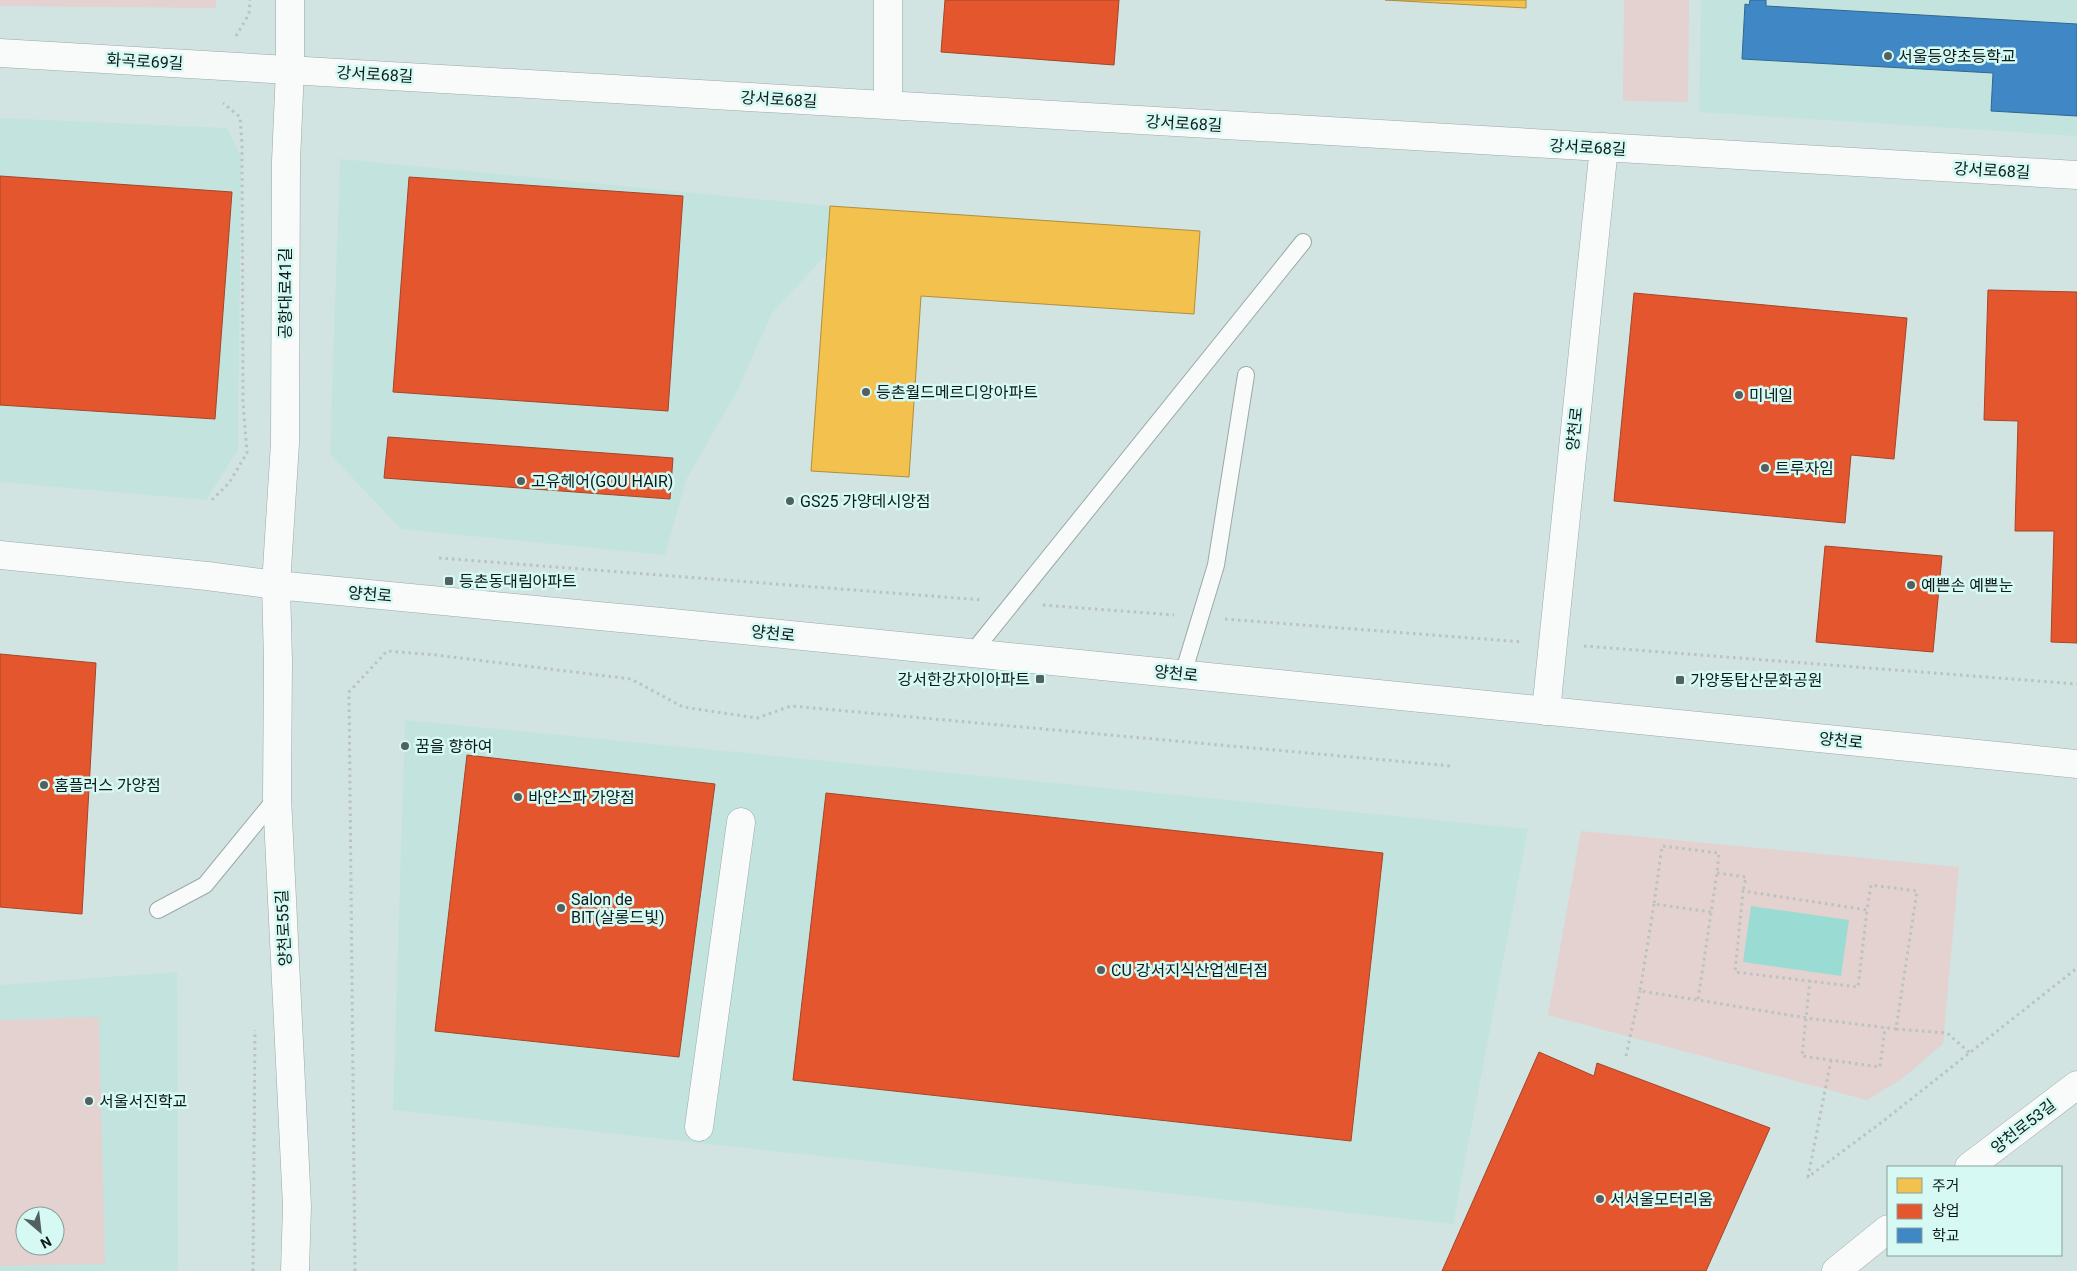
<svg xmlns="http://www.w3.org/2000/svg" width="2077" height="1271" viewBox="0 0 2077 1271" font-family="Roboto,'Noto Sans KR',sans-serif">
<rect width="100%" height="100%" fill="#d1e4e1"/>
<path fill="#c2e3de" fill-rule="evenodd" d="M1701 0H2077V136L1699 112Z
M0 118 227 128 241 157 238 450 206 500 0 482Z
M340 159 830 206 828 253 772 313 737 391 686 480 665 555 401 529 330 454Z
M405 720 1528 829 1453 1224 393 1110Z
M177 972 178 1271H0V985ZM25 1216H55V1246H25Z"/>
<path fill="#e3d2d0" fill-rule="evenodd" d="M0 0H216V8L0 6Z
M1624 0H1689L1688 102 1623 101Z
M1581 831 1959 867 1943 1044 1903 1078 1867 1100 1548 1015Z
M99 1017 105 1264 0 1266V1020ZM25 1216H55V1246H25Z"/>
<path fill="#9adcd4" d="M1751 906 1849 920 1841 976 1743 962Z"/>
<path fill="#f2c14e" stroke="#ae8f3e" d="M1385 0H1526V8Z
M830 206 1200 231 1194 314 921 296 909 477 811 471Z"/>
<path fill="#e4572e" stroke="#a44528" d="M945 0H1119L1114 65 941 52Z
M0 176 232 192 215 419 0 405Z
M409 177 683 196 668 411 393 392Z
M1988 290 2077 292V643L2051 642 2054 531H2015L2018 421 1984 420Z
M1634 293 1907 318 1894 459 1851 455 1845 523 1614 501Z
M388 437 673 458 670 499 384 478Z
M1825 546 1942 556 1933 652 1816 642Z
M0 654 96 663 82 914 0 907Z
M467 755 715 784 679 1057 435 1031Z
M826 793 1383 853 1351 1141 793 1080Z
M1539 1052 1594 1076 1597 1063 1770 1128 1706 1271H1442Z"/>
<path fill="#3f88c5" stroke="#306791" d="M1750 0H1766V6L2077 24V116L1991 111 1993 73 1742 59 1745 4 1749 5Z"/>
<g fill="none" stroke-linecap="round" stroke-linejoin="round">
<g stroke="#9aa9a7" stroke-width="18">
<path id="lane" d="M972 653 1303 242
M1183 674 1216 565 1246 375
M158 910 205 885 277 797"/>
</g>
<g stroke="#9aa9a7" stroke-width="29">
<path id="street" d="M888 0V105
M0 53 2077 175
M1546 711 1604 147
M699 1127 741 822
M1969 1167 2077 1085
M1836 1271 1888 1229"/>
</g>
<g stroke="#9aa9a7" stroke-width="29">
<path id="secondary" d="M290 0V69L286 161 285 443 276 585 278 661 277 797 297 1206 295 1271
M0 555 207 576 276 585 682 624 2077 764"/>
</g>
<path stroke="#bbc2c0" stroke-width="3" stroke-dasharray="2.5 4" stroke-linecap="butt" d="M236 36 249 14 250 0
M212 500 229 483 247 453 243 402 242 144 240 117 223 103
M439 558 982 600
M1043 605 1174 615
M1225 619 1523 642
M1584 646 2077 684
M1717 873 1746 877 1743 891
M1654 904 1640 991 1698 1000
M1711 912 1654 904 1662 846 1719 853 1717 873 1698 1000 1807 1018 1896 1029 1917 891 1871 885 1867 910 1743 891 1735 972 1858 987 1867 910
M1810 980 1802 1056 1880 1067 1885 1027
M1896 1029 1947 1033 1970 1053
M1626 1056 1640 991
M1831 1060 1808 1177 1882 1122 2077 968
M253 1271 255 1030
M355 1271 349 692 387 651 436 655 631 679 683 707 757 718 791 706 1451 766"/>
<use href="#lane" stroke="#f8fbfa" stroke-width="16"/>
<use href="#street" stroke="#f8fbfa" stroke-width="28"/>
<use href="#secondary" stroke="#f8fbfa" stroke-width="28"/>
</g>
<g fill="#52615f" stroke="#d6f9f4" stroke-width="2">
<circle cx="1888" cy="56" r="5"/>
<circle cx="866" cy="392" r="5"/>
<circle cx="1739" cy="395" r="5"/>
<circle cx="1765" cy="468" r="5"/>
<circle cx="521" cy="481" r="5"/>
<circle cx="790" cy="501" r="5"/>
<rect x="444" y="576" width="10" height="10" rx="2.5"/>
<circle cx="1911" cy="585" r="5"/>
<rect x="1035" y="674" width="10" height="10" rx="2.5"/>
<rect x="1675" y="675" width="10" height="10" rx="2.5"/>
<circle cx="405" cy="746" r="5"/>
<circle cx="44" cy="785" r="5"/>
<circle cx="518" cy="797" r="5"/>
<circle cx="561" cy="908" r="5"/>
<circle cx="1101" cy="970" r="5"/>
<circle cx="89" cy="1101" r="5"/>
<circle cx="1600" cy="1199" r="5"/>
</g>
<g text-anchor="middle" stroke-width="5" stroke-linejoin="round" paint-order="stroke">
<g font-size="16" fill="#0e1b19" stroke="#d6f9f4" text-anchor="start">
<text x="1898" y="62">서울등양초등학교</text>
<text x="876" y="398">등촌월드메르디앙아파트</text>
<text x="1749" y="401">미네일</text>
<text x="1775" y="474">트루자임</text>
<text x="531" y="487">고유헤어(GOU HAIR)</text>
<text x="800" y="507">GS25 가양데시앙점</text>
<text x="459" y="587">등촌동대림아파트</text>
<text x="1921" y="591">예쁜손 예쁜눈</text>
<text x="1030" y="685" text-anchor="end">강서한강자이아파트</text>
<text x="1690" y="686">가양동탑산문화공원</text>
<text x="415" y="752">꿈을 향하여</text>
<text x="54" y="791">홈플러스 가양점</text>
<text x="528" y="803">바얀스파 가양점</text>
<text x="571" y="905">Salon de<tspan x="571" dy="18">BIT(살롱드빛)</tspan></text>
<text x="1111" y="976">CU 강서지식산업센터점</text>
<text x="99" y="1107">서울서진학교</text>
<text x="1610" y="1205">서서울모터리움</text>
</g>
<g font-size="16" fill="#0e1b19" stroke="#d6f9f4">
<text transform="translate(145 61) rotate(3)" y="6">화곡로69길</text>
<text transform="translate(375 74) rotate(3)" y="6">강서로68길</text>
<text transform="translate(779 99) rotate(3)" y="6">강서로68길</text>
<text transform="translate(1184 123) rotate(3)" y="6">강서로68길</text>
<text transform="translate(1588 147) rotate(3)" y="6">강서로68길</text>
<text transform="translate(1992 170) rotate(3)" y="6">강서로68길</text>
<text transform="translate(285 293) rotate(-90)" y="6">공항대로41길</text>
<text transform="translate(1574 429) rotate(-84)" y="6">양천로</text>
<text transform="translate(370 594) rotate(5)" y="6">양천로</text>
<text transform="translate(773 633) rotate(6)" y="6">양천로</text>
<text transform="translate(1176 673) rotate(6)" y="6">양천로</text>
<text transform="translate(1841 740) rotate(6)" y="6">양천로</text>
<text transform="translate(283 928) rotate(-93)" y="6">양천로55길</text>
<text transform="translate(2023 1126) rotate(-38)" y="6">양천로53길</text>
</g>
</g>
<rect x="1887" y="1166" width="175" height="90" fill="#d6f9f4" stroke="#86a09c"/>
<rect x="1897" y="1178" width="25" height="15" fill="#f2c14e" stroke="#86a09c"/>
<text x="1932" y="1191" font-size="15" fill="#0e1b19">주거</text>
<rect x="1897" y="1204" width="25" height="15" fill="#e4572e" stroke="#86a09c"/>
<text x="1932" y="1216" font-size="15" fill="#0e1b19">상업</text>
<rect x="1897" y="1228" width="25" height="15" fill="#3f88c5" stroke="#86a09c"/>
<text x="1932" y="1241" font-size="15" fill="#0e1b19">학교</text>
<g transform="translate(40 1231) rotate(152)"><circle r="24" fill="#d6f9f4" stroke="#86a09c"/>
<path d="M0-4L9 19L0 12L-9 19Z" fill="#52615f"/>
<text y="-8" font-size="14" font-weight="bold" text-anchor="middle" fill="#0e1b19">N</text>
</g>
</svg>
